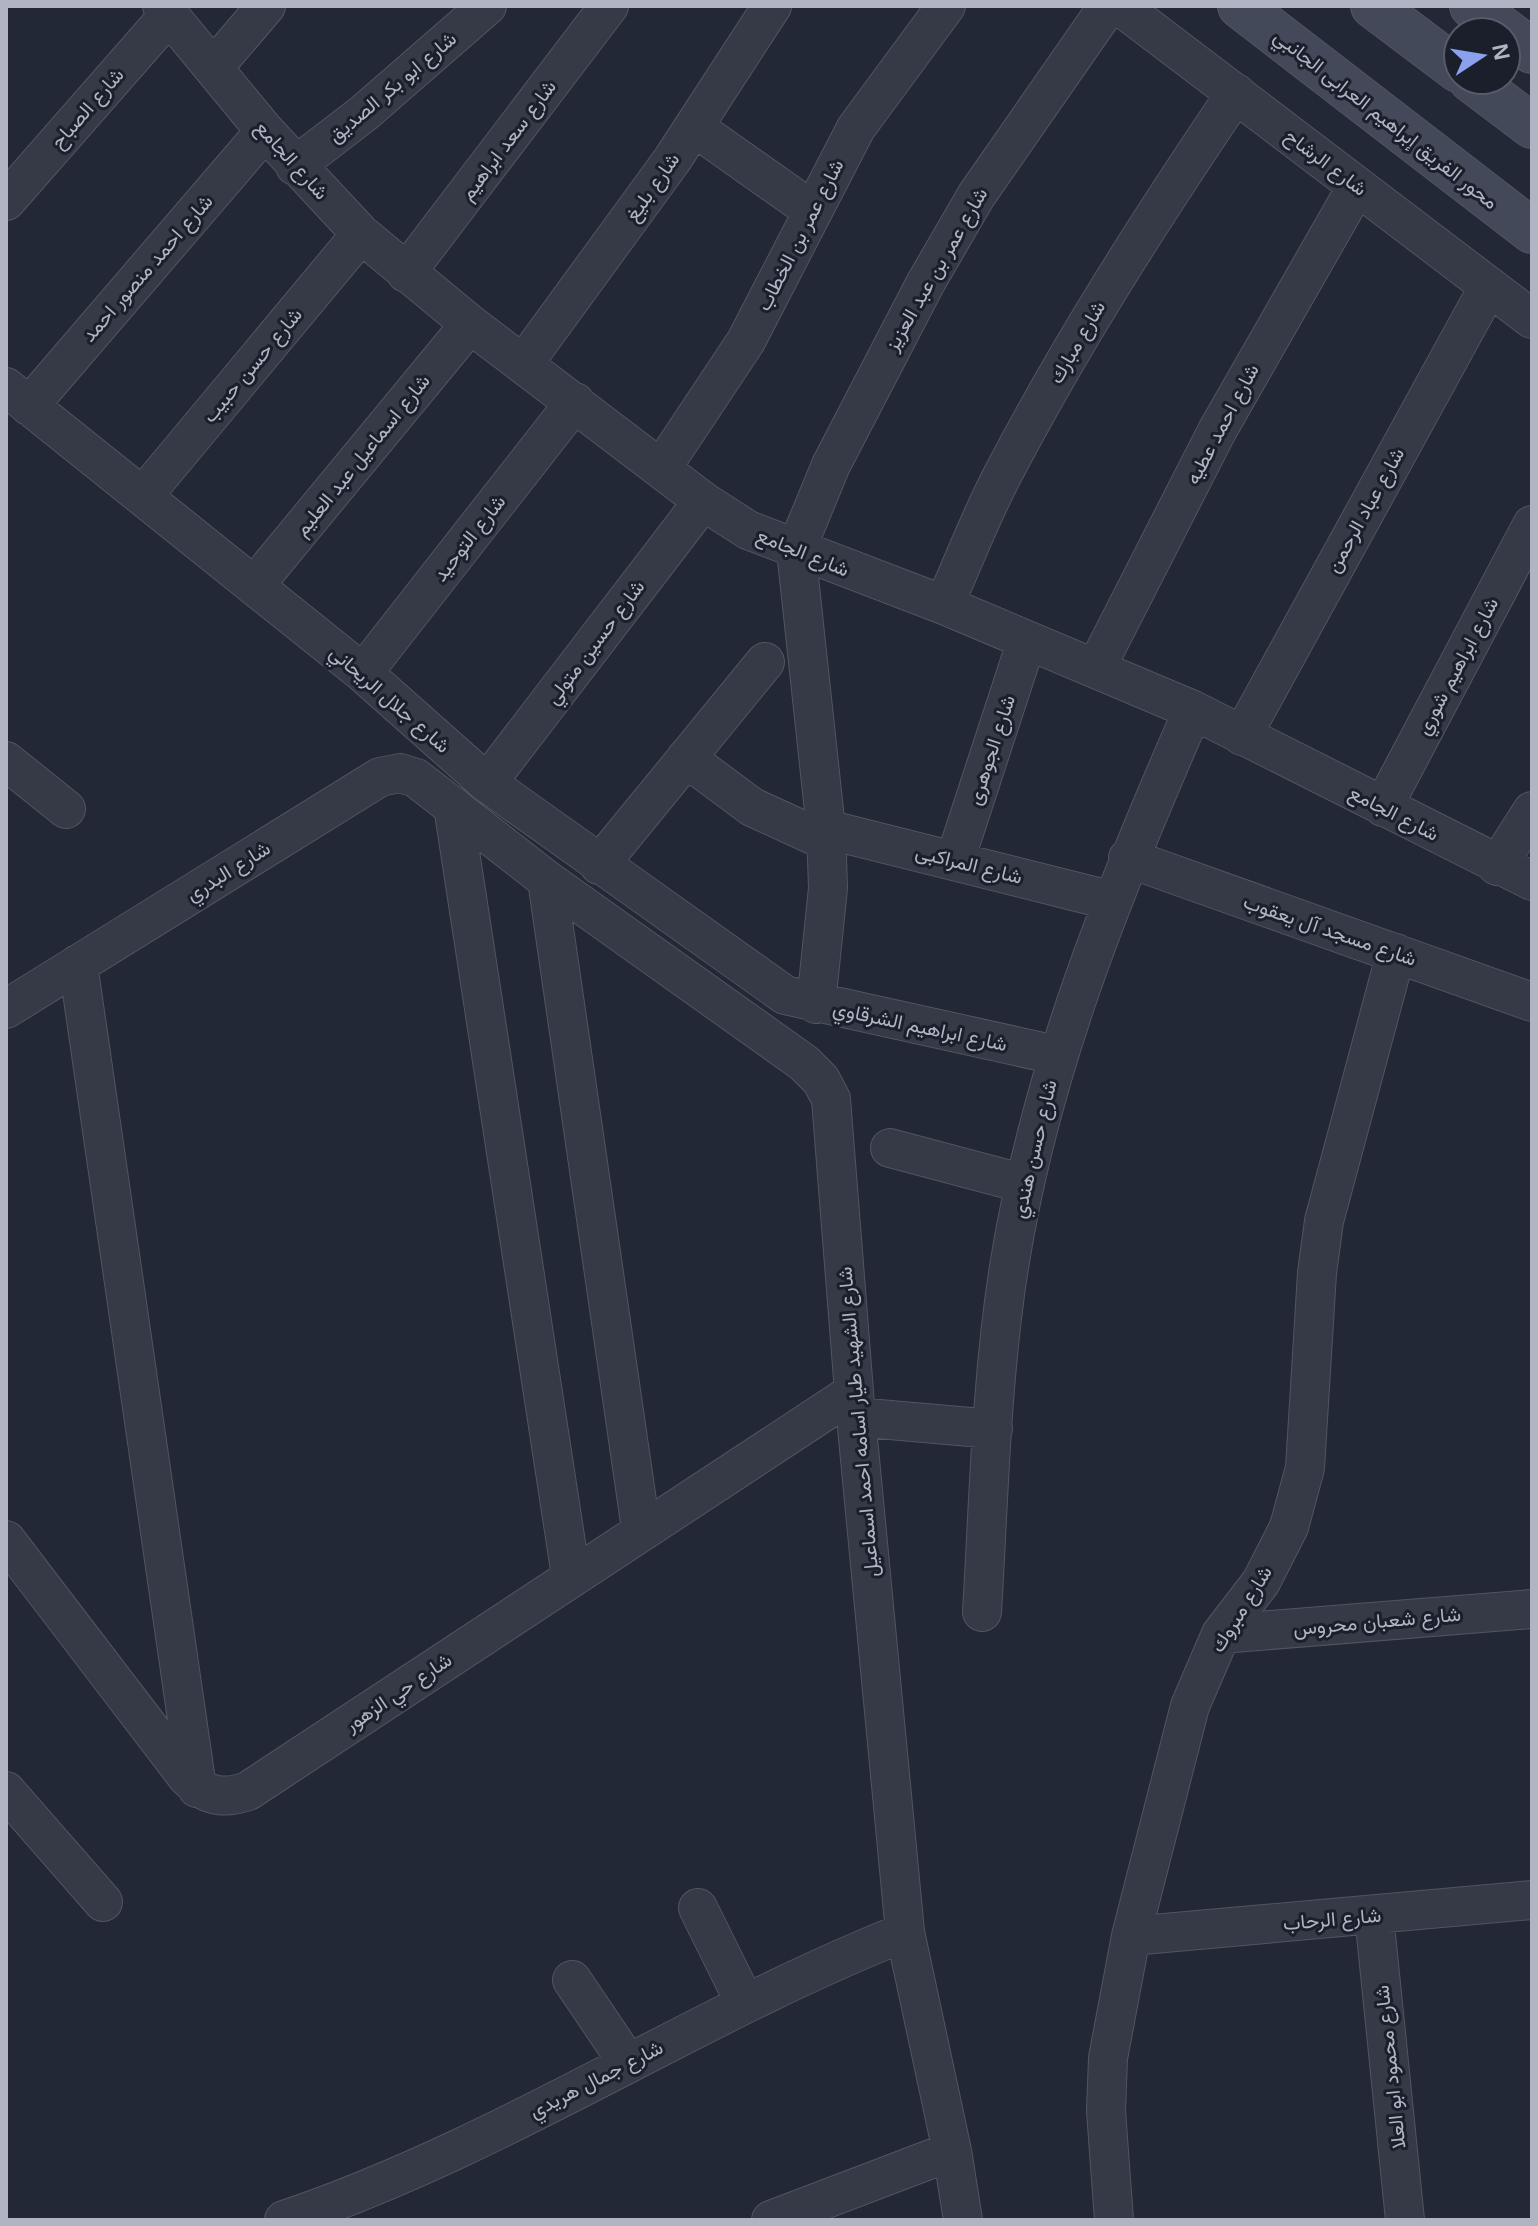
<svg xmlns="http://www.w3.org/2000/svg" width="1538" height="2226" viewBox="0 0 1538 2226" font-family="Arial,Vazirmatn,sans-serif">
<rect width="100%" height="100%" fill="#232836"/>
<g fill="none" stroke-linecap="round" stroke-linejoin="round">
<g stroke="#515562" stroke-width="40">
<path id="street" d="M162 6 265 131 361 234 470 324 703 501 748 530 944 605 1193 710 1532 881
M1120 6 1532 319
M214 67 266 6
M694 127 813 211
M295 166 364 113 487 6
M6 201 169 15
M406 273 609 6
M524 363 672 160 772 6
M6 387 363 673 487 783 785 995 1056 1055
M29 406 265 131
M661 469 746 341 856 128 946 6
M143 496 361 234
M254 586 470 324
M944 605C964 561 981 515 1004 472 1073 340 1153 216 1236 93
M1096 668 1217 431 1357 186
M363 673 575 402
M1242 736 1489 286
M686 758 752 807 826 841
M6 761 66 809
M487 783 703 501
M453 806 571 1576
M1383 807 1532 525
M826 829 1113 901
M1128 858 1532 1002
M955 860 1027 640
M599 865 765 662
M1497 866 1532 811
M547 880 641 1529
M78 964 197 1788
M816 1004 828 888 826 829 796 550 831 465 925 284 976 196 1108 6
M6 1009 380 777 400 773 416 778 547 880 804 1063 821 1080 831 1099 856 1417 905 1932 952 2151 963 2220
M890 1148 1025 1184
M856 1417 993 1429
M6 1540 187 1777C205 1796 223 1800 248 1791L854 1392
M982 1612C989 1497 991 1381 1009 1267 1040 1071 1113 892 1193 710
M1221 1634 1532 1609
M6 1791 103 1902
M698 1908 745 2003
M1374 1915 1405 2220
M1131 1936 1532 1900
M572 1980 628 2063
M284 2220C501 2147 693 2016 905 1932
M771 2220 952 2151
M1114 2220 1106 2111 1108 2058 1131 1936 1190 1706 1221 1634 1261 1582 1289 1527 1305 1468 1317 1273 1324 1221 1396 953"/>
</g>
<g stroke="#515562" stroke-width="46">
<path id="secondary" d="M1240 6 1532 231
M1373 6 1458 70
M1472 6 1532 51
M1471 80 1532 126"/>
</g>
<use href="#street" stroke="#363a47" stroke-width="38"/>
<use href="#secondary" stroke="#44495a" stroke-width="44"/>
</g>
<g text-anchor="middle" stroke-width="6" stroke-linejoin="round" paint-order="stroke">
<g font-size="20" fill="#b1b5c3" stroke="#1b1f2c">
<text transform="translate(392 87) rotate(-40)" y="7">شارع ابو بكر الصديق</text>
<text transform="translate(87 108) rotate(-49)" y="7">شارع الصباح</text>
<text transform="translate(1386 119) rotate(38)" y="7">محور الفريق إبراهيم العرابى الجانبي</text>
<text transform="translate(508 140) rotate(-53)" y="7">شارع سعد ابراهيم</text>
<text transform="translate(292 160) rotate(48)" y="7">شارع الجامع</text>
<text transform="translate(1326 162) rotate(37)" y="7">شارع الرشاح</text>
<text transform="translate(652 187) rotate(-55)" y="7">شارع بليغ</text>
<text transform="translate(800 235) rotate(-63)" y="7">شارع عمر بن الخطاب</text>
<text transform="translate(147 268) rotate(-49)" y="7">شارع احمد منصور احمد</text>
<text transform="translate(936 269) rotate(-60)" y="7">شارع عمر بن عبد العزيز</text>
<text transform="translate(1077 342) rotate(-60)" y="7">شارع مبارك</text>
<text transform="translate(252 365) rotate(-50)" y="7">شارع حسن حبيب</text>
<text transform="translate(1222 424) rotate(-62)" y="7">شارع احمد عطيه</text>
<text transform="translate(362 455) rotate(-51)" y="7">شارع اسماعيل عبد العليم</text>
<text transform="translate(1365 510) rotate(-61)" y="7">شارع عباد الرحمن</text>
<text transform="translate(469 538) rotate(-52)" y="7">شارع التوحيد</text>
<text transform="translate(803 552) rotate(22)" y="7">شارع الجامع</text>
<text transform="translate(595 642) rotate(-53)" y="7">شارع حسين متولي</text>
<text transform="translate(1457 666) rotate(-62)" y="7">شارع ابراهيم شوري</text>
<text transform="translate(390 699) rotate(41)" y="7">شارع جلال الريحاني</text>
<text transform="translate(991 750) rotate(-72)" y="7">شارع الجوهرى</text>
<text transform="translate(1394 813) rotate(27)" y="7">شارع الجامع</text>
<text transform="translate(969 864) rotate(14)" y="7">شارع المراكبى</text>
<text transform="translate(228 871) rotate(-32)" y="7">شارع البدري</text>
<text transform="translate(1330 930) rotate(19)" y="7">شارع مسجد آل يعقوب</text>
<text transform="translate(920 1026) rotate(12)" y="7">شارع ابراهيم الشرقاوي</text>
<text transform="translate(1034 1149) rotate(-77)" y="7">شارع حسن هندي</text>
<text transform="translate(858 1422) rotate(-95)" y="7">شارع الشهيد طيار اسامه احمد اسماعيل</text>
<text transform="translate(1241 1609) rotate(-58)" y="7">شارع مبروك</text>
<text transform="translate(1377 1621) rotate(-5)" y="7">شارع شعبان محروس</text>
<text transform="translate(398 1692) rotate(-34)" y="7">شارع حي الزهور</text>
<text transform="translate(1332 1919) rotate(-5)" y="7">شارع الرحاب</text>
<text transform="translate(1390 2067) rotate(-96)" y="7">شارع محمود ابو العلا</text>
<text transform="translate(596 2079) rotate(-27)" y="7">شارع جمال هريدي</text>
</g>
</g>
<rect width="1538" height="2226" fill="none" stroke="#b1b5c3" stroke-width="16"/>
<g transform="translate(1482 56) rotate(78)"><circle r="38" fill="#1b1f2c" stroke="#575b68" stroke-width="2"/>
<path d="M0-6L14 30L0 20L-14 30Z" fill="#8ba1ee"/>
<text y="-12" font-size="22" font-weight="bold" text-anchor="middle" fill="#b1b5c3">N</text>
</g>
</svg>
